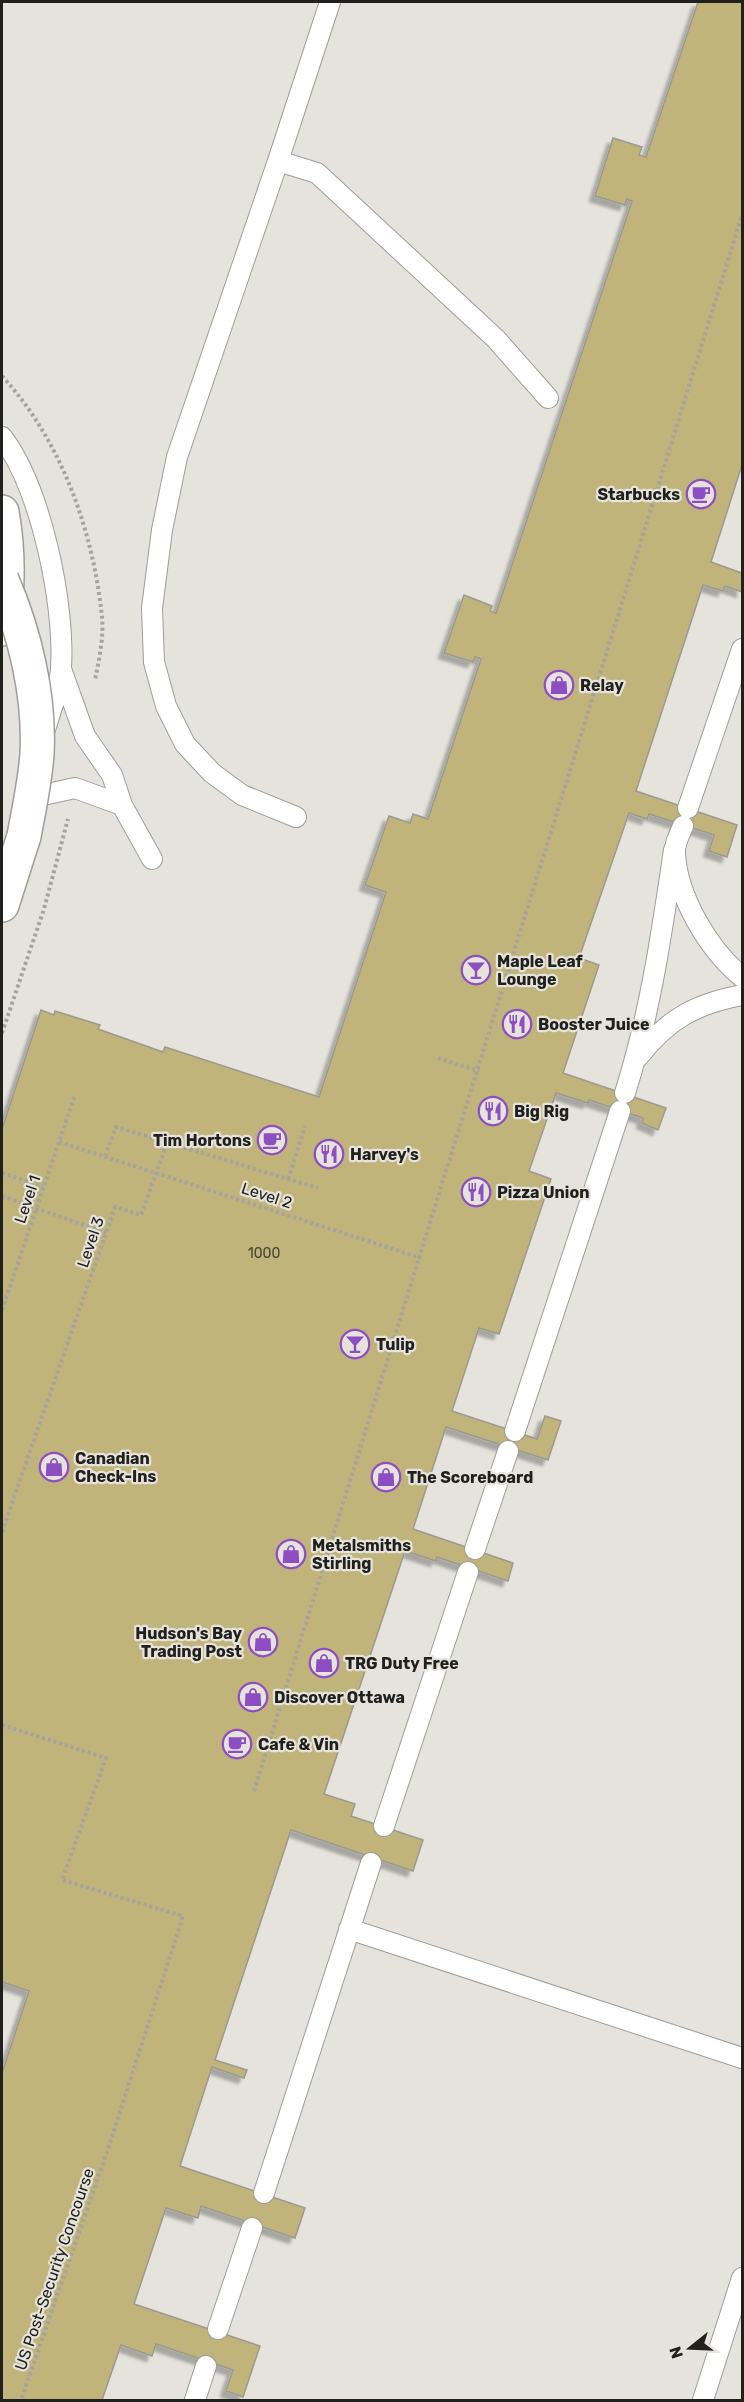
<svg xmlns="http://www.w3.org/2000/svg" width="744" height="2402" viewBox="0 0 744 2402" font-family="Rubik,sans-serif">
<defs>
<filter id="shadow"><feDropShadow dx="-5.5" dy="5.5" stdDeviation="1.5" flood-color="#0004"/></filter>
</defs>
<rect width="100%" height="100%" fill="#e5e3dc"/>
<path fill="#c0b47a" stroke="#9a9992" stroke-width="1.5" filter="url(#shadow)" d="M698 2H742V465L711 562 742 573V592L725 586 723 591 703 585 636 791 737 825 727 857 709 851 714 835 649 814 647 819 629 813 579 958 599 965 563 1073 666 1108 658 1130 642 1123 643 1118 589 1100 588 1103 556 1093 529 1171 551 1179 499 1334 479 1328 452 1411 537 1439 545 1416 561 1421 548 1460 446 1427 413 1529 513 1563 508 1581 437 1557 436 1561 405 1551 324 1794 355 1804 351 1816 423 1840 413 1871 291 1830 215 2060 247 2070 244 2078 212 2067 180 2166 305 2208 295 2238 201 2206 198 2218 166 2208 134 2304 260 2346 243 2397 226 2391 233 2370 156 2344 152 2356 121 2345 102 2400H2V2073L29 1991 2 1982V1129L41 1010 54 1015 55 1011 100 1025 98 1029 163 1052 165 1047 319 1097 386 892 365 885 389 816 410 823 413 814 428 819 481 659 475 657 473 662 444 653 464 595 492 606 490 611 496 613 632 201 627 199 625 205 595 196 613 138 642 147 639 155 646 157Z"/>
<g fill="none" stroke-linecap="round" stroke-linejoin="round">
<g stroke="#9f9d97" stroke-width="22">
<path id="lane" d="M330 2 278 161 317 173 496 339 548 398
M278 161 177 457 162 530 152 608 154 662 166 706 185 744 212 773 242 795 296 817
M2 437C41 488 65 604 61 668 60 688 50 711 45 730
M61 669 85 736 112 775 122 805 152 859
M25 799 75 788 122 805
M688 808 742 649
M683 826C680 834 674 844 675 853 677 897 709 950 742 977
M638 1057C668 1019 695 1004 742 995
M625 1093C650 1014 662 932 674 850
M515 1431 620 1111
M475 1549 508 1451
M384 1826 468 1572
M349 1929 742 2058
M264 2193 371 1863
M218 2329 252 2228
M195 2400 206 2366
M703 2400 742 2278"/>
</g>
<g stroke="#9f9d97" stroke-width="36">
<path id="highway" d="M2 512C9 552 9 589 2 629
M2 905 24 836"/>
</g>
<path stroke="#a4a39d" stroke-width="4" stroke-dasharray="3 3" stroke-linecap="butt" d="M2 376C61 440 93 530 102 617 104 637 99 660 95 680
M2 1033 44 909 68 819
M438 1058 479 1071
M59 1142 421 1258
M105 1156 116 1127 318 1188
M2 1173 43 1187
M288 1179 305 1126
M2 1196 106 1233
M2 1310 75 1095
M2 1532 115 1207 141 1215 167 1143
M2 1725 106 1758 62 1880 183 1916 109 2146 21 2400
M254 1791 742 215"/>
<use href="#lane" stroke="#fff" stroke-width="20"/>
<use href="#highway" stroke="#fff" stroke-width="33"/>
<g stroke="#9f9d97" stroke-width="36" stroke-linecap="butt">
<path id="highway-bridge" d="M2 580C25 633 40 696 37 754 35 782 29 809 24 836"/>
</g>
<use href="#highway-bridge" stroke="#fff" stroke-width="33"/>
</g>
<defs>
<g id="cafe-ring" transform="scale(1.5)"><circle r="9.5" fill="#e5e3dc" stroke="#8d4dc3" stroke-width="1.5"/><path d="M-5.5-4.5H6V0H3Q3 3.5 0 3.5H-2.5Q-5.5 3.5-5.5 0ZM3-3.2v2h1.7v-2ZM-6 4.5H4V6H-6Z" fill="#8d4dc3"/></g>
<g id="shop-ring" transform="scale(1.5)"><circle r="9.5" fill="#e5e3dc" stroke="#8d4dc3" stroke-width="1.5"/><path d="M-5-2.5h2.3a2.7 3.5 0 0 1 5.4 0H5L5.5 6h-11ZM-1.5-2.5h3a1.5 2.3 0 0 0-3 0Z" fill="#8d4dc3"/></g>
<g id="bar-ring" transform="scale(1.5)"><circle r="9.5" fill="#e5e3dc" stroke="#8d4dc3" stroke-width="1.5"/><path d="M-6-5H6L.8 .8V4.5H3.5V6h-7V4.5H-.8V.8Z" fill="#8d4dc3"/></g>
<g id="restaurant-ring" transform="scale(1.5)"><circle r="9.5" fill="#e5e3dc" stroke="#8d4dc3" stroke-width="1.5"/><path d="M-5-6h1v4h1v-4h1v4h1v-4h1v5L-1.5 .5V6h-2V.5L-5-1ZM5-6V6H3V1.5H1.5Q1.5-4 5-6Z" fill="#8d4dc3"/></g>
</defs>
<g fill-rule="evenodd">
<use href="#cafe-ring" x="701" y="494"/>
<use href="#shop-ring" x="559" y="685"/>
<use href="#bar-ring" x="476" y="970"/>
<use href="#restaurant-ring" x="517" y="1024"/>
<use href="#restaurant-ring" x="493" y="1111"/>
<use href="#cafe-ring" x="272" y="1140"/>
<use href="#restaurant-ring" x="329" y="1154"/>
<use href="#restaurant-ring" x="476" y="1192"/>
<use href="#bar-ring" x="355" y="1344"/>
<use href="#shop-ring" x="54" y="1467"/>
<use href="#shop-ring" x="386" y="1477"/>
<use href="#shop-ring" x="291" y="1554"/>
<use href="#shop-ring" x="263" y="1642"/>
<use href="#shop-ring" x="324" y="1663"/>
<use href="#shop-ring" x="253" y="1697"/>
<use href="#cafe-ring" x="237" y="1744"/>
</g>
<g text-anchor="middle" stroke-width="4.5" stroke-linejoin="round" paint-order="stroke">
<g font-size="14" fill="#484534">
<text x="264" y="1258">1000</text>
</g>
<g font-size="16" font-weight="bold" fill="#20201d" stroke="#e5e3dc" text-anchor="start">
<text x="680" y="500" text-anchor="end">Starbucks</text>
<text x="580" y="691">Relay</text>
<text x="497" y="967">Maple Leaf<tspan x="497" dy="18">Lounge</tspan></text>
<text x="538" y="1030">Booster Juice</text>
<text x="514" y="1117">Big Rig</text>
<text x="251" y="1146" text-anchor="end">Tim Hortons</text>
<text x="350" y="1160">Harvey's</text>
<text x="497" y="1198">Pizza Union</text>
<text x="376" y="1350">Tulip</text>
<text x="75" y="1464">Canadian<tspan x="75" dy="18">Check-Ins</tspan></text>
<text x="407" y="1483">The Scoreboard</text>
<text x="312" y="1551">Metalsmiths<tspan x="312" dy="18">Stirling</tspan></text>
<text x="242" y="1639" text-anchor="end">Hudson's Bay<tspan x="242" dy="18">Trading Post</tspan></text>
<text x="345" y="1669">TRG Duty Free</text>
<text x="274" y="1703">Discover Ottawa</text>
<text x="258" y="1750">Cafe &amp; Vin</text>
</g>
<g font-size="16" fill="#20201d" stroke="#e5e3dc">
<text transform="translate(267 1195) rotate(18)" y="6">Level 2</text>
<text transform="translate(27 1199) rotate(-71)" y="6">Level 1</text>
<text transform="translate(90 1242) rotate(-71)" y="6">Level 3</text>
<text transform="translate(54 2269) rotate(-71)" y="6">US Post-Security Concourse</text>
</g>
</g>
<rect width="744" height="2402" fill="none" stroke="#20201d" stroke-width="6"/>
<g transform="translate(690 2348) rotate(252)" stroke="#e5e3dc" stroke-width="4.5" paint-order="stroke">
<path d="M0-4.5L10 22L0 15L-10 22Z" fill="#20201d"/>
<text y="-9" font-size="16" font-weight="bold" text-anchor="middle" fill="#20201d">N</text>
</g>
</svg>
